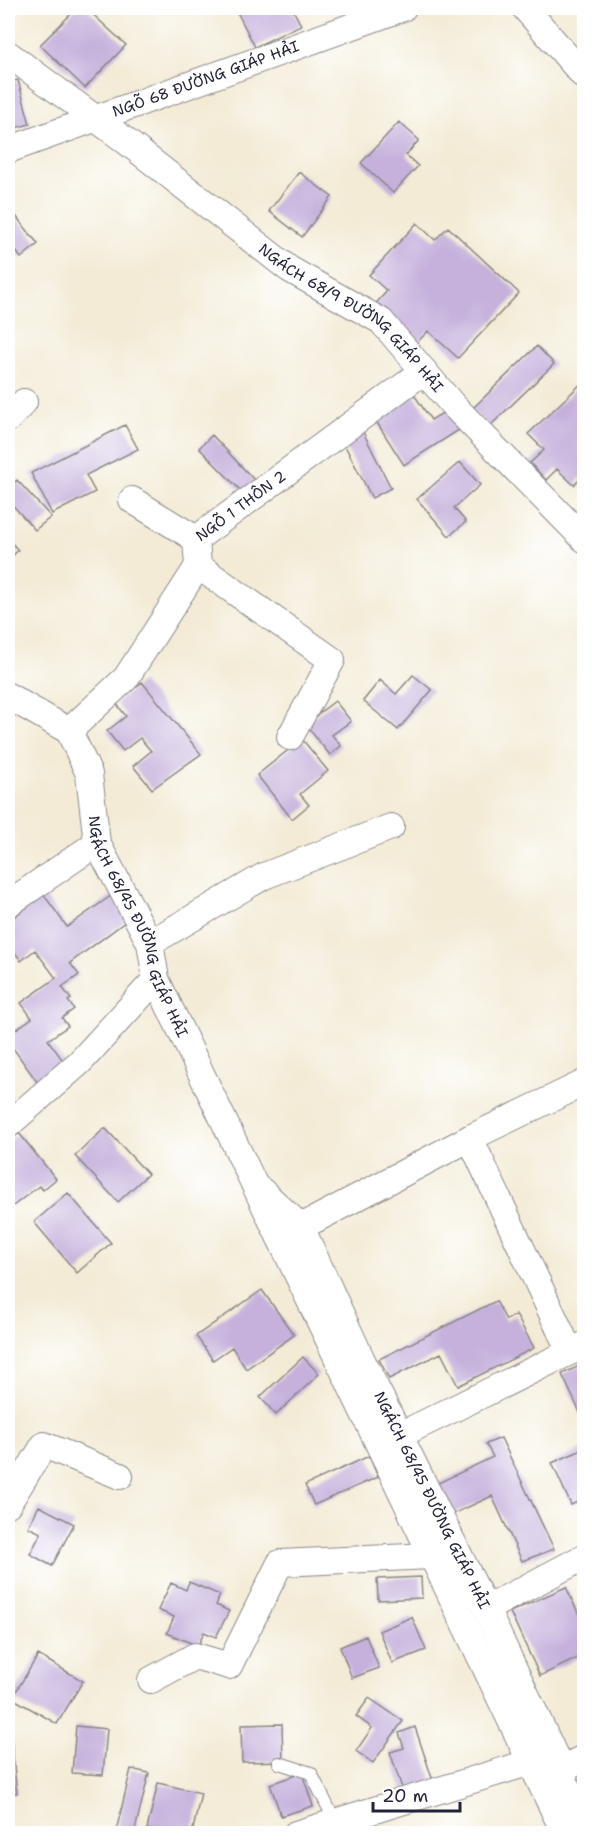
<svg xmlns="http://www.w3.org/2000/svg" width="592" height="1841" viewBox="0 0 592 1841" font-family="'Shantell Sans',sans-serif">
<rect width="100%" height="100%" fill="#fff"/>
<filter id="ink" filterUnits="userSpaceOnUse"><feTurbulence type="fractalNoise" baseFrequency=".0167" numOctaves="2"/><feDisplacementMap in="SourceGraphic" scale="12" xChannelSelector="R" yChannelSelector="G"/><feConvolveMatrix kernelMatrix="1 2 1 2 8 2 1 2 1" color-interpolation-filters="sRGB"/></filter>
<filter id="wash" filterUnits="userSpaceOnUse"><feTurbulence type="fractalNoise" baseFrequency=".008" numOctaves="4" result="noise"/><feDisplacementMap in="SourceGraphic" scale="24" xChannelSelector="R" yChannelSelector="G"/><feGaussianBlur stdDeviation="1.35" result="paint"/><feColorMatrix in="noise" values="0 0 0 0 0 0 0 0 0 0 0 0 0 0 0 0 0 1.4 0 .05"/><feComposite in="paint" operator="in"/></filter>
<g filter="url(#wash)">
<rect width="100%" height="100%" fill="#f3ebd6"/>
<g id="blocks">
<path fill="#c5b1dc" d="M77 8H86L126 45 85 88 40 45Z
M235 8H292L301 25 255 47Z
M18 80 30 124 8 130V82Z
M399 122 419 140 406 155 418 166 393 193 361 163Z
M299 172 332 197 302 237 269 211Z
M8 206 38 244 21 258 8 240Z
M417 223 435 240 448 227 519 293 458 358 428 331 413 347 371 309 387 291 369 275Z
M537 346 554 364 489 427 471 410Z
M584 381V475L574 485 557 469 546 480 530 463 544 450 528 434Z
M413 393 431 420 449 409 462 428 404 465 374 418Z
M125 425 138 449 86 475 95 492 52 514 31 473Z
M361 428 391 488 372 498 341 438Z
M212 435 257 483 244 494 199 448Z
M460 462 480 485 454 508 466 522 449 536 417 499Z
M17 480 51 517 35 530 8 500V488Z
M8 539 18 550 8 561Z
M413 675 432 690 398 730 363 701 380 680 396 694Z
M142 682 201 754 152 789 133 766 151 751 140 738 123 751 107 731 126 716 116 703Z
M335 701 351 721 332 735 341 746 330 755 305 724Z
M302 739 328 771 300 794 309 805 292 819 257 775Z
M44 895 67 927 112 895 129 919 70 963 79 975 62 987 71 999 68 1001 74 1009 62 1018 68 1026 48 1040 67 1066 40 1086 8 1041V1035L32 1018 21 1003 56 978 35 950 21 961 8 942V921Z
M105 1128 148 1174 118 1202 75 1156Z
M19 1133 56 1179 43 1190 39 1186 13 1206 8 1199V1142Z
M68 1193 111 1243 77 1273 34 1222Z
M262 1290 294 1335 246 1369 232 1347 213 1360 196 1336Z
M496 1301 506 1320 516 1315 534 1348 458 1386 441 1353 389 1379 379 1359Z
M303 1357 319 1374 276 1415 260 1397Z
M581 1365 584 1373V1421L562 1374Z
M501 1438 554 1549 522 1561 492 1496 453 1514 438 1483 493 1457 486 1444Z
M584 1449V1499L571 1505 552 1463Z
M369 1456 378 1477 314 1505 305 1485Z
M39 1506 74 1524 52 1566 30 1554 41 1533 28 1527Z
M421 1577 422 1598 378 1600 377 1579Z
M189 1582 220 1595 216 1605 229 1611 216 1637 204 1632 198 1646 167 1633 174 1617 158 1610 171 1583 186 1590Z
M566 1587 584 1626V1655L540 1676 510 1612Z
M412 1617 426 1650 392 1663 379 1631Z
M366 1636 379 1668 352 1678 340 1647Z
M38 1655 83 1681 57 1724 12 1698Z
M369 1698 403 1721 373 1763 356 1751 372 1728 356 1716Z
M282 1724 283 1761 242 1762 241 1725Z
M76 1726 107 1729 103 1775 72 1773Z
M415 1727 434 1784 404 1794 390 1752 404 1748 399 1733Z
M8 1737H11L17 1793 8 1794Z
M131 1769 149 1773 134 1834H126L116 1831Z
M302 1773 313 1806 281 1816 270 1784Z
M158 1783 201 1793 192 1834H169L147 1829Z"/>
</g>
</g>
<g filter="url(#ink)">
<use href="#blocks" fill-opacity="0" stroke="#8a8688" stroke-width="1.5"/>
<g fill="none" stroke-linecap="round" stroke-linejoin="round">
<g stroke="#8a8688" stroke-width="14">
<path id="lane" d="M279 1763 311 1773 335 1821"/>
</g>
<g stroke="#8a8688" stroke-width="28">
<g id="street">
<path d="M525 8 584 76"/>
<path id="s1" d="M8 54 122 138 289 269 381 321 452 404 584 539"/>
<path id="s2" d="M8 150 403 8"/>
<path d="M8 419 24 402"/>
<path d="M132 500 196 539"/>
<path id="s3" d="M8 696 69 731 89 774 97 843 150 943 156 979 565 1834"/>
<path d="M69 731 126 678 198 566"/>
<path id="s4" d="M290 737 332 660 198 566 196 539 424 371"/>
<path d="M8 904 97 843"/>
<path d="M150 943 264 876 391 827"/>
<path d="M8 1125 80 1062 156 979"/>
<path d="M470 1138 570 1352"/>
<path id="s5" d="M262 1191 301 1227 362 1360 486 1609 561 1769 582 1834"/>
<path d="M301 1227 470 1138 584 1083"/>
<path d="M400 1435 584 1345"/>
<path d="M8 1504 44 1445 120 1476"/>
<path d="M486 1609 584 1557"/>
<path d="M151 1680 195 1656 229 1666 280 1563 431 1556"/>
<path d="M561 1769 584 1758"/>
<path d="M296 1834 531 1762"/>
</g>
</g>
<use href="#lane" stroke="#fff" stroke-width="12"/>
<use href="#street" stroke="#fff" stroke-width="26"/>
</g>
</g>
<g text-anchor="middle" stroke-width="4.5" stroke-linejoin="round" paint-order="stroke">
<g font-size="15" fill="#22223b" stroke="#fff">
<text dy="5" stroke="none"><textPath href="#s2" startOffset="210">NGÕ 68 ĐƯỜNG GIÁP HẢI</textPath></text>
<text dy="5" stroke="none"><textPath href="#s1" startOffset="434">NGÁCH 68/9 ĐƯỜNG GIÁP HẢI</textPath></text>
<text dy="5" stroke="none"><textPath href="#s4" startOffset="334">NGÕ 1 THÔN 2</textPath></text>
<text dy="5" stroke="none"><textPath href="#s3" startOffset="280">NGÁCH 68/45 ĐƯỜNG GIÁP HẢI</textPath></text>
<text dy="5" stroke="none"><textPath href="#s5" startOffset="356">NGÁCH 68/45 ĐƯỜNG GIÁP HẢI</textPath></text>
</g>
</g>
<rect width="592" height="1841" fill="none" stroke="#fff" stroke-width="30"/>
<path d="M373 1802v9h87v-9" fill="none" stroke="#22223b" stroke-width="3"/>
<text x="382" y="1802" font-size="18" fill="#22223b" stroke="#ffffff" stroke-width="4.5" paint-order="stroke">20 m</text>
</svg>
